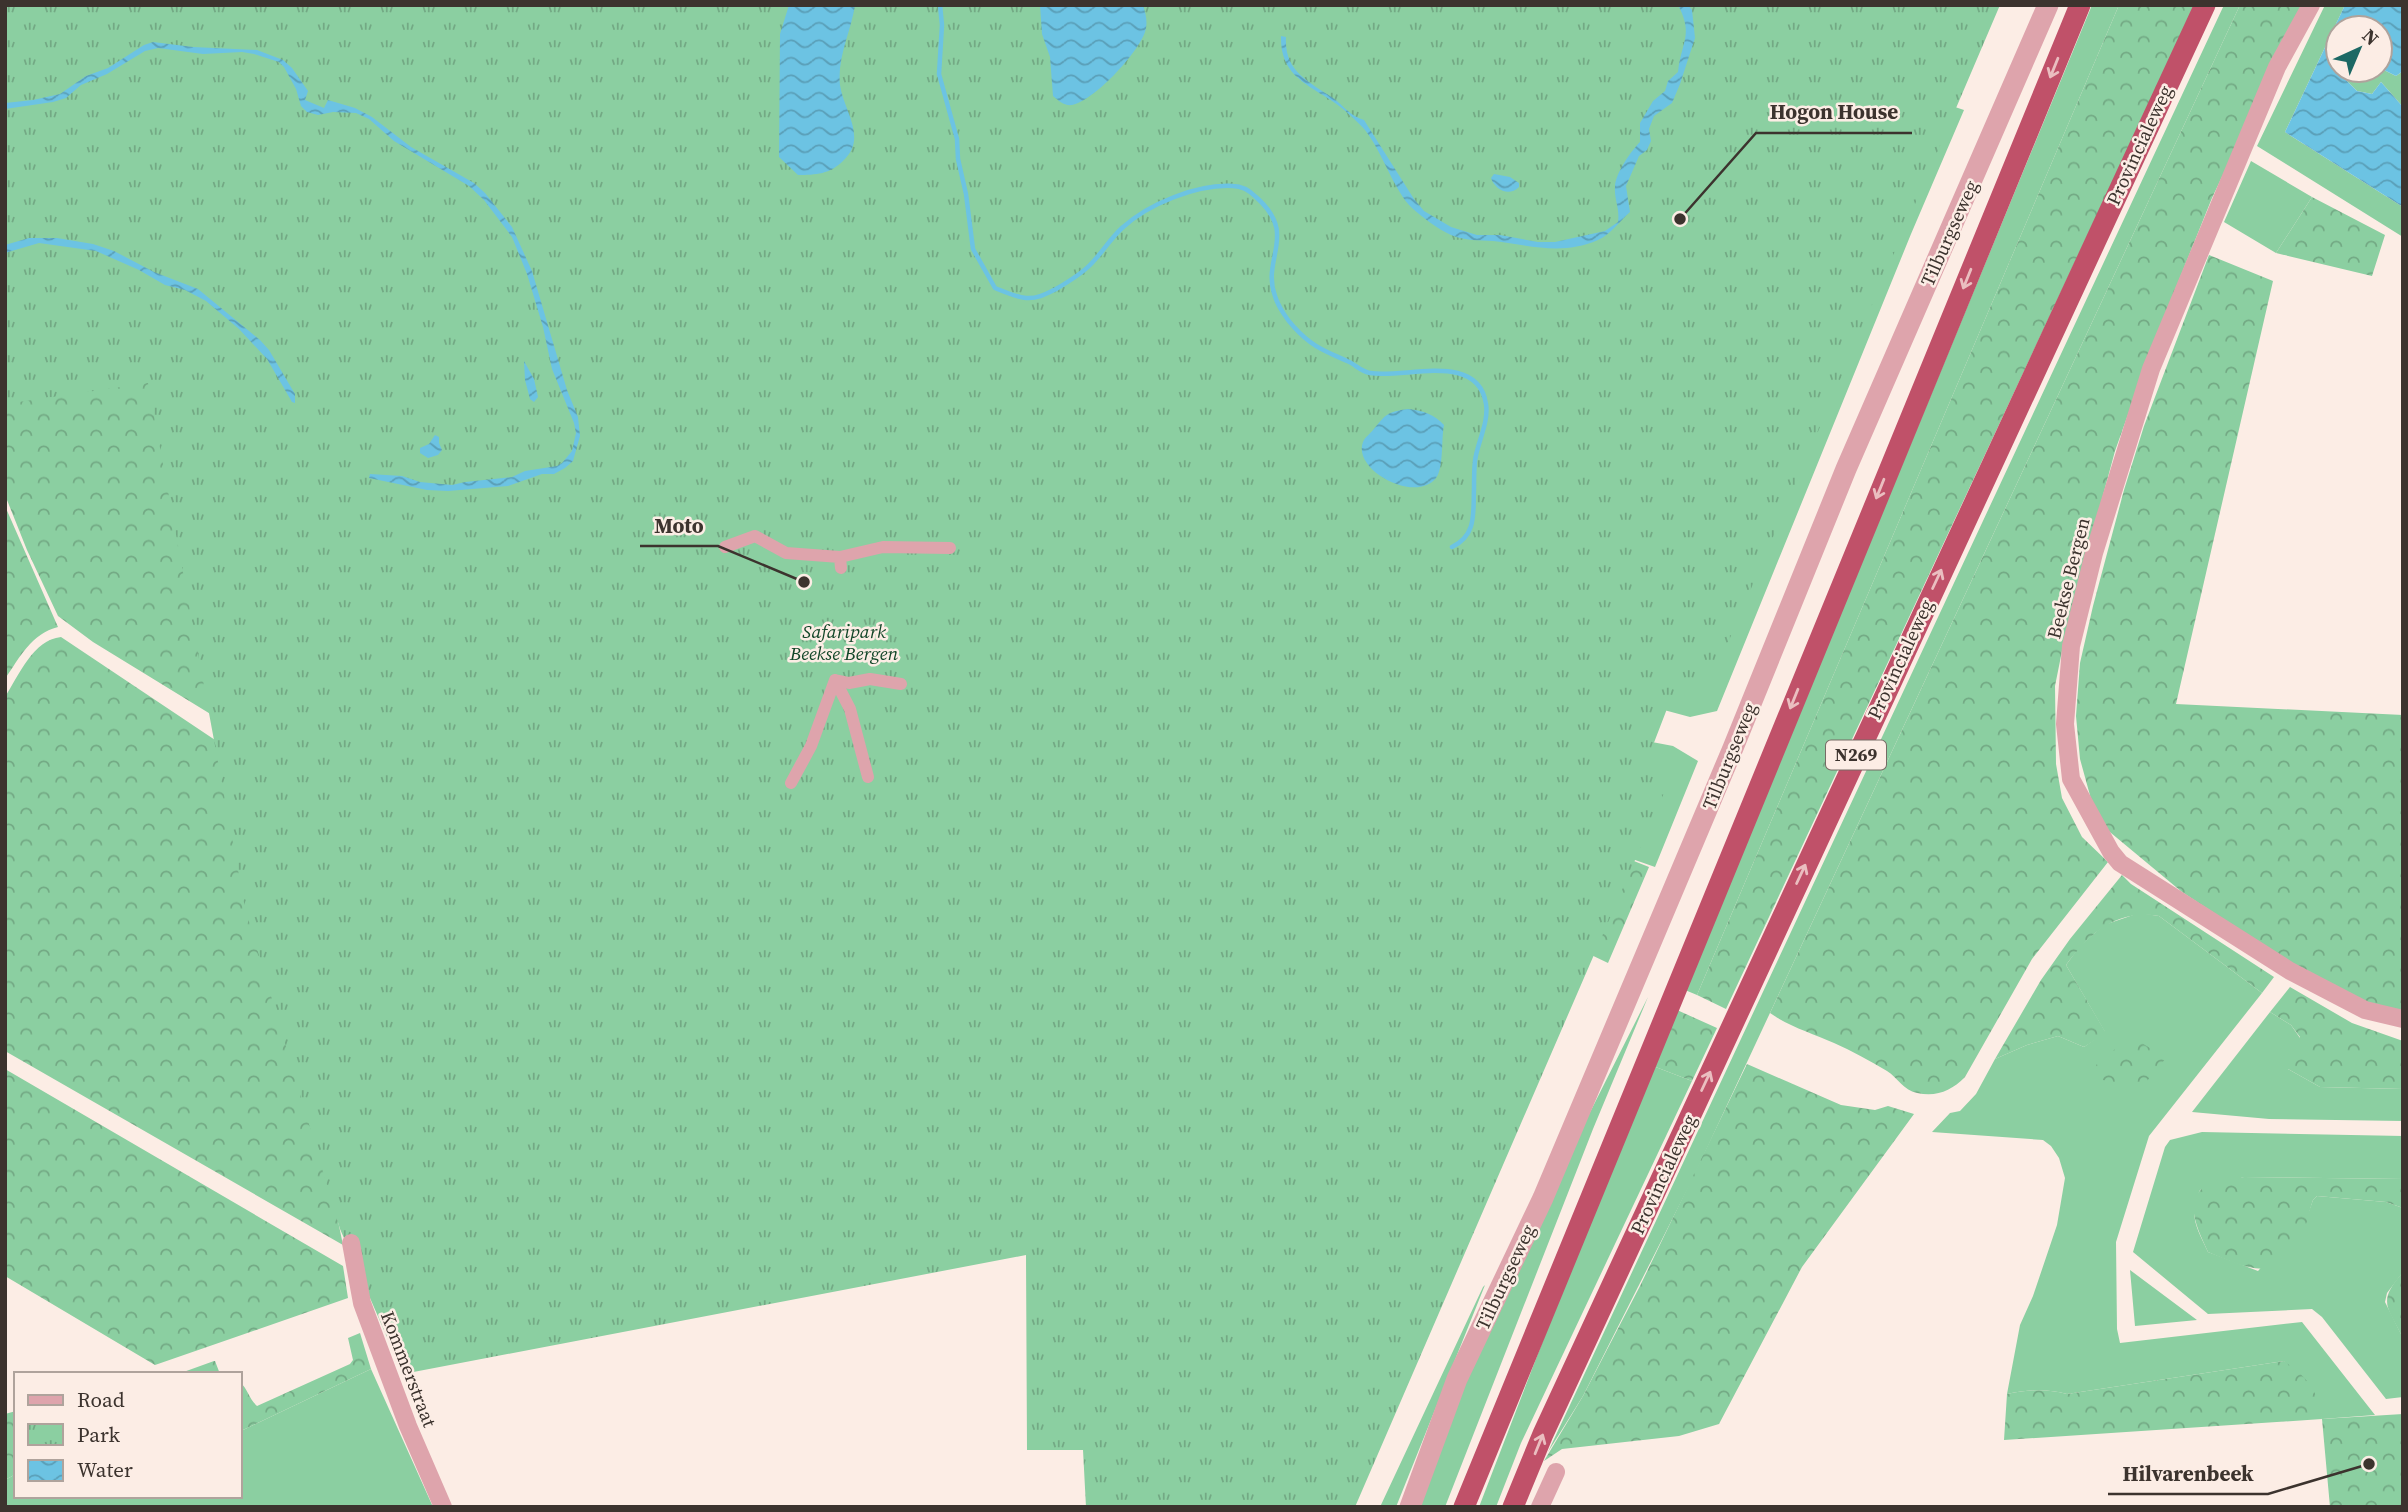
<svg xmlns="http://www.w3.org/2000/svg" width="2408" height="1512" viewBox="0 0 2408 1512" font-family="'Source Serif 4',serif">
<defs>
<pattern id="forest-crowns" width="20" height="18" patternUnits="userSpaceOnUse" patternTransform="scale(1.75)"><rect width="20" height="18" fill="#8bcfa1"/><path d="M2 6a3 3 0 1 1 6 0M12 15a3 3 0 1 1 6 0" fill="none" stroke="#73a984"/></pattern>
<pattern id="park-tufts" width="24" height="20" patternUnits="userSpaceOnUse" patternTransform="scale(1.75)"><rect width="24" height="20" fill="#8bcfa1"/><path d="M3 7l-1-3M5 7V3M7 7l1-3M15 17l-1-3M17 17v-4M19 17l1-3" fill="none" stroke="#73a984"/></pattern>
<pattern id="water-waves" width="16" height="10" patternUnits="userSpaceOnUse" patternTransform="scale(1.75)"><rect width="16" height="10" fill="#6cc3e3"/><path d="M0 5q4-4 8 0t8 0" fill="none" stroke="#5a9fb8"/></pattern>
</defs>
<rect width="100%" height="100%" fill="#fcede5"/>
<path fill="#8bcfa1" d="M2092 5H2119L1697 995 1685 990Z
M2224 5H2240L1693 1178 1583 1396 1548 1452Z
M2325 5H2345L2285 132 2403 207V237L2257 146Z
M2380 68 2396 76 2403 71V107L2381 82 2372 94 2357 91 2345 79 2350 70H2380Z
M1940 102 1964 110 1911 234 1717 711 1690 717 1664 710Z
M2251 161 2312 197 2276 253 2224 222Z
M1652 742 1673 746 1698 761 1655 867 1601 848Z
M2139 913 2159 916 2262 993 2149 1136 2116 1242 2117 1329 2120 1343 2302 1322 2375 1415 2322 1419 2284 1361 2067 1394C2045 1388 2029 1390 2007 1394L2020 1325 2033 1296 2057 1225 2065 1178 2059 1158 2051 1146 2043 1140 1932 1132 1950 1113 1960 1111 1976 1094 1995 1059 2027 1045 2058 1036 2084 1047 2105 1032 2066 965 2080 946 2104 925Z
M1648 997 1593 1129 1445 1507H1416L1471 1365 1566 1160Z
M2270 1012 2291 1025 2300 1038 2288 1069 2320 1087 2403 1089V1121L2269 1119 2192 1112Z
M1653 1066 1692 1081 1521 1443 1496 1507H1479L1571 1268Z
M2202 1132 2403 1136V1179L2244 1177 2200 1190C2188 1216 2197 1228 2208 1252L2258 1271 2307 1217 2313 1200 2317 1196 2386 1202 2403 1208V1272L2387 1293 2385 1302 2403 1338V1397L2386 1399 2322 1317 2312 1309 2208 1314 2133 1252 2165 1147 2170 1140Z
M2130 1270 2197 1320 2135 1326Z
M1485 1285 1396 1507H1380L1483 1287Z
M371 1369 433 1507H5V1480L16 1474V1496H240V1422L243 1430Z"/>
<path fill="url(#forest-crowns)" d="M2119 5H2195L1726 1009 1697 995Z
M2240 5H2303L2212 198 2151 350 2115 451 2065 636 2055 686 2056 764 2062 798 2082 837 2108 862 2032 959 1965 1077C1951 1091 1937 1097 1917 1093 1903 1090 1898 1078 1887 1071 1870 1061 1852 1051 1834 1043 1812 1033 1790 1027 1770 1013Z
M2312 197 2385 235 2372 276 2276 253Z
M2209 255 2273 281 2176 704 2403 715V1011L2368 1004 2292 964 2182 892 2105 828 2091 799 2080 759 2076 716 2080 663 2093 606 2124 490 2144 426Z
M148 374 230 726 93 642 58 616 27 550 5 495V391Z
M5 506 58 627C31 634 20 657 5 679Z
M61 637 236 754 296 1019 343 1245 5 1051V697C19 675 33 640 61 637Z
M1601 848 1649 867 1608 963 1485 904Z
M2122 875 2131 884 2274 977 2262 993 2159 916C2116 909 2090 933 2066 965L2106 1033 2084 1047 2058 1036 2027 1045 1995 1059 2041 980 2070 939Z
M2290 987 2352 1023 2403 1041V1089L2320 1087 2288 1069 2287 1060 2300 1037 2291 1025 2270 1012Z
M1677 1010 1717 1028 1692 1081 1653 1066Z
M2137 1040 2166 1058 2142 1087 2103 1080 2095 1073C2094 1054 2122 1047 2137 1040Z
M1747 1064 1841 1105 1875 1110 1888 1106 1914 1114 1802 1267 1719 1424 1679 1436 1562 1449 1544 1461 1583 1396 1640 1286Z
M5 1069 343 1266 348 1298 155 1365 5 1276Z
M2244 1177 2403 1179V1208L2386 1202 2317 1196 2313 1200C2308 1214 2306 1230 2299 1243 2276 1285 2242 1266 2208 1252 2198 1230 2180 1197 2211 1183 2220 1179 2233 1179 2244 1177Z
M2403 1272V1338C2387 1306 2377 1302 2403 1272Z
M360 1333 371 1369 243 1430 240 1422V1382C248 1389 249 1399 257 1406L350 1364 353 1360 348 1338Z
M215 1361 220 1374H178L214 1361Z
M2284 1361C2309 1379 2317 1389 2322 1419L2403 1414V1507H2330L2322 1419 2004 1440 2007 1394C2029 1390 2045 1388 2067 1394Z
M16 1411V1474L5 1480V1414Z"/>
<path fill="url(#park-tufts)" d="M5 5H2000L1718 666 1670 701 1650 753 1664 793 1355 1507H1086L1083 1450H1027L1026 1255 403 1374 340 1229 245 908 148 383 5 404Z"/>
<path fill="url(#water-waves)" d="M789 5H855C851 32 837 57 840 85 844 112 868 138 843 161 830 174 816 175 798 175L779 157 780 34Z
M1040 5H1143C1146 15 1148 22 1145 32 1138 53 1094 101 1072 105 1064 106 1059 101 1053 96L1050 57 1042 34Z
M1678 5H1688L1692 10 1695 38 1680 84 1672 103 1654 116 1649 129 1651 141 1647 150 1639 156 1626 186 1630 212C1620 221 1610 235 1598 240 1561 256 1530 245 1493 241 1479 240 1465 241 1451 235 1438 229 1423 218 1412 208 1394 191 1382 151 1365 130 1356 120 1341 106 1329 99 1302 82 1280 72 1281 36L1286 37C1284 71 1308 81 1333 98 1344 106 1350 116 1364 120L1414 199 1424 211 1451 227 1477 235H1500L1538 242H1555L1605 231 1618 222C1620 209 1614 199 1615 187 1615 174 1631 151 1640 142V123L1653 101 1665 91 1668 81 1678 72C1681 42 1694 35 1678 5Z
M2345 5H2403V71L2396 76 2380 68V28H2338V70H2350L2345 79 2357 91 2372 94 2381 82 2403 107V207L2285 132Z
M153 42 193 47 257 50 283 60 292 68 308 91 305 100 324 108 328 100 355 108 372 117 411 147 474 183 485 193 512 227 532 271 567 390 578 417 580 436 573 461 565 468 554 474H542L508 486 448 491 427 490 369 478 370 474 402 476 420 482 452 485 465 482 512 477 525 471 557 466 562 463 572 451 576 433 574 423 552 369 543 327 527 274 512 237 484 200 469 186 394 141 369 119 356 113 333 112 318 115 307 112 301 106 296 89 284 67 279 62 254 54 242 52 203 54 158 48 145 51 107 74 81 85 66 98 53 102 5 109V103L33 100 60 94 86 76 108 68 144 45Z
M1494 174 1510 177 1519 183V187C1509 197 1495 190 1491 178Z
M29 238H57L93 244 114 251 154 272 198 289 260 340 269 350 295 394V403L292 402 267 359 239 329 206 301 185 290 165 285 139 270 96 251 39 243 5 253V245Z
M524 361 534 379 538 397 534 402 530 399 525 380Z
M1408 409C1424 411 1434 414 1444 425 1441 439 1444 468 1436 478 1416 504 1352 470 1363 442 1365 437 1370 434 1373 430 1386 414 1387 412 1408 409Z
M435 435 439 437V443L442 450 438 455 428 458 420 453V448L429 444Z"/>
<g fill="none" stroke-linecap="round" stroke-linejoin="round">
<path stroke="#6cc3e3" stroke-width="4.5" d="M940 5 942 25 939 74 957 139 958 159 966 194 973 249 995 288C1005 292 1015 297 1026 298 1037 299 1046 294 1056 289 1068 282 1080 275 1090 265 1102 253 1110 239 1122 228 1148 204 1197 184 1233 186 1242 186 1250 191 1256 197 1299 235 1261 258 1275 296 1278 306 1287 320 1294 327 1312 347 1325 351 1347 361 1355 364 1361 372 1370 373 1405 379 1478 351 1486 404 1489 423 1477 443 1475 461 1474 470 1474 479 1474 488 1473 513 1477 535 1452 547"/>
<path stroke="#dea4ac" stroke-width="12" d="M725 547 755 536 786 553 840 557 841 568
M840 557 883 547 950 548
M835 680 850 709 868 777
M835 680 849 683 870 679 901 684
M791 783 811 746 835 680"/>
<path stroke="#dea4ac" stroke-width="18" d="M2311 5 2277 67 2151 369 2094 553 2071 646 2065 724 2071 779 2111 852 2120 863 2290 971 2365 1010 2403 1019
M351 1243 362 1303 408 1426 443 1507
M1540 1507 1556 1472"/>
<path stroke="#dea4ac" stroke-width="21" d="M1410 1507 1457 1379 1543 1198 1733 748 1846 469 2048 5"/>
<path stroke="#c05169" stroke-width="21" d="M1464 1507 2080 5
M1513 1507 1543 1434 2205 5"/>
</g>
<defs><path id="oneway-shaft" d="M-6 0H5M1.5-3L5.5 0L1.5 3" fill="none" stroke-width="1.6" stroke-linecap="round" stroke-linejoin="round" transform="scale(1.75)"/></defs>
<g stroke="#eabec0">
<use href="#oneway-shaft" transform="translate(2054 68) rotate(112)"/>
<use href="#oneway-shaft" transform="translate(1967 279) rotate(112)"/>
<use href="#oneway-shaft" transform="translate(1880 489) rotate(112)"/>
<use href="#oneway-shaft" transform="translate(1937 579) rotate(-65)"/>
<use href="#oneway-shaft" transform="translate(1794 699) rotate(112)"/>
<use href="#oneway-shaft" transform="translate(1801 874) rotate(-65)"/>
<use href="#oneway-shaft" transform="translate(1706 1081) rotate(-65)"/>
<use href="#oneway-shaft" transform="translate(1539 1444) rotate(-68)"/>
</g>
<g text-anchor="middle" stroke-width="5" stroke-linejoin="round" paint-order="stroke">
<rect fill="#fcede5" stroke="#766b65" stroke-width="2" x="1826" y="740.5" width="60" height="29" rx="5"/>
<g font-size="18" font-weight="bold" fill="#3c332e">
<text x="1856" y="761">N269</text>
</g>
<g font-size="19" fill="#3c332e" stroke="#fcede5">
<text transform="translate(2139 145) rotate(-65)" y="7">Provincialeweg</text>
<text transform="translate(1949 233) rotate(-66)" y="7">Tilburgseweg</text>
<text transform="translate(2068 578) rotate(-76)" y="7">Beekse Bergen</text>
<text transform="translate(1900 659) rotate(-65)" y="7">Provincialeweg</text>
<text transform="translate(1729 756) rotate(-68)" y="7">Tilburgseweg</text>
<text transform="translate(1663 1174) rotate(-65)" y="7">Provincialeweg</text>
<text transform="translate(1505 1277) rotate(-65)" y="7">Tilburgseweg</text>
<text transform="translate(409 1369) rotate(69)" y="7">Kommerstraat</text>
</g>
<g font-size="19" font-style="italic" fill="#124628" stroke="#fcede5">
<text x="844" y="638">Safaripark<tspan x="844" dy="22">Beekse Bergen</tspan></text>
</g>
</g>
<path fill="none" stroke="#3c332e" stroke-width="2.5" d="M1680 219L1756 133H1912M804 582L718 546H640M2369 1464L2268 1494H2108"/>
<g fill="#3c332e" stroke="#fcede5" stroke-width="2.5">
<circle cx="1680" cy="219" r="7"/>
<circle cx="804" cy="582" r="7"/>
<circle cx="2369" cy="1464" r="7"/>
</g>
<g font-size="21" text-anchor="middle" font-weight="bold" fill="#3c332e" stroke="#fcede5" stroke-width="5" stroke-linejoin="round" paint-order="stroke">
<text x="1834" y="119">Hogon House</text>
<text x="679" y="533">Moto</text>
<text x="2188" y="1481">Hilvarenbeek</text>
</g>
<rect width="2408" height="1512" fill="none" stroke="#3c332e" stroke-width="14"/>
<rect x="14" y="1372" width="228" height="126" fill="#fcede5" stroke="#afa39c" stroke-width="2"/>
<rect x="28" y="1395" width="35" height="10" fill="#dea4ac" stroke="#afa39c" stroke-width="2"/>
<text x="77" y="1407" font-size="21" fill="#3c332e">Road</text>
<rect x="28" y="1424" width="35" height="21" fill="url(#park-tufts)" stroke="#afa39c" stroke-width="2"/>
<text x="77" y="1442" font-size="21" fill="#3c332e">Park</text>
<rect x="28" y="1460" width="35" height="21" fill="url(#water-waves)" stroke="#afa39c" stroke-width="2"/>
<text x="77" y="1477" font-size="21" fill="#3c332e">Water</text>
<g transform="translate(2359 49) rotate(44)"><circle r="33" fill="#fcede5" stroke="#afa39c" stroke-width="2"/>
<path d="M0-5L12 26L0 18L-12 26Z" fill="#1c6864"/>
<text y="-10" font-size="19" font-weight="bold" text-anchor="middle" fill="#3c332e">N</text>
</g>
</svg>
